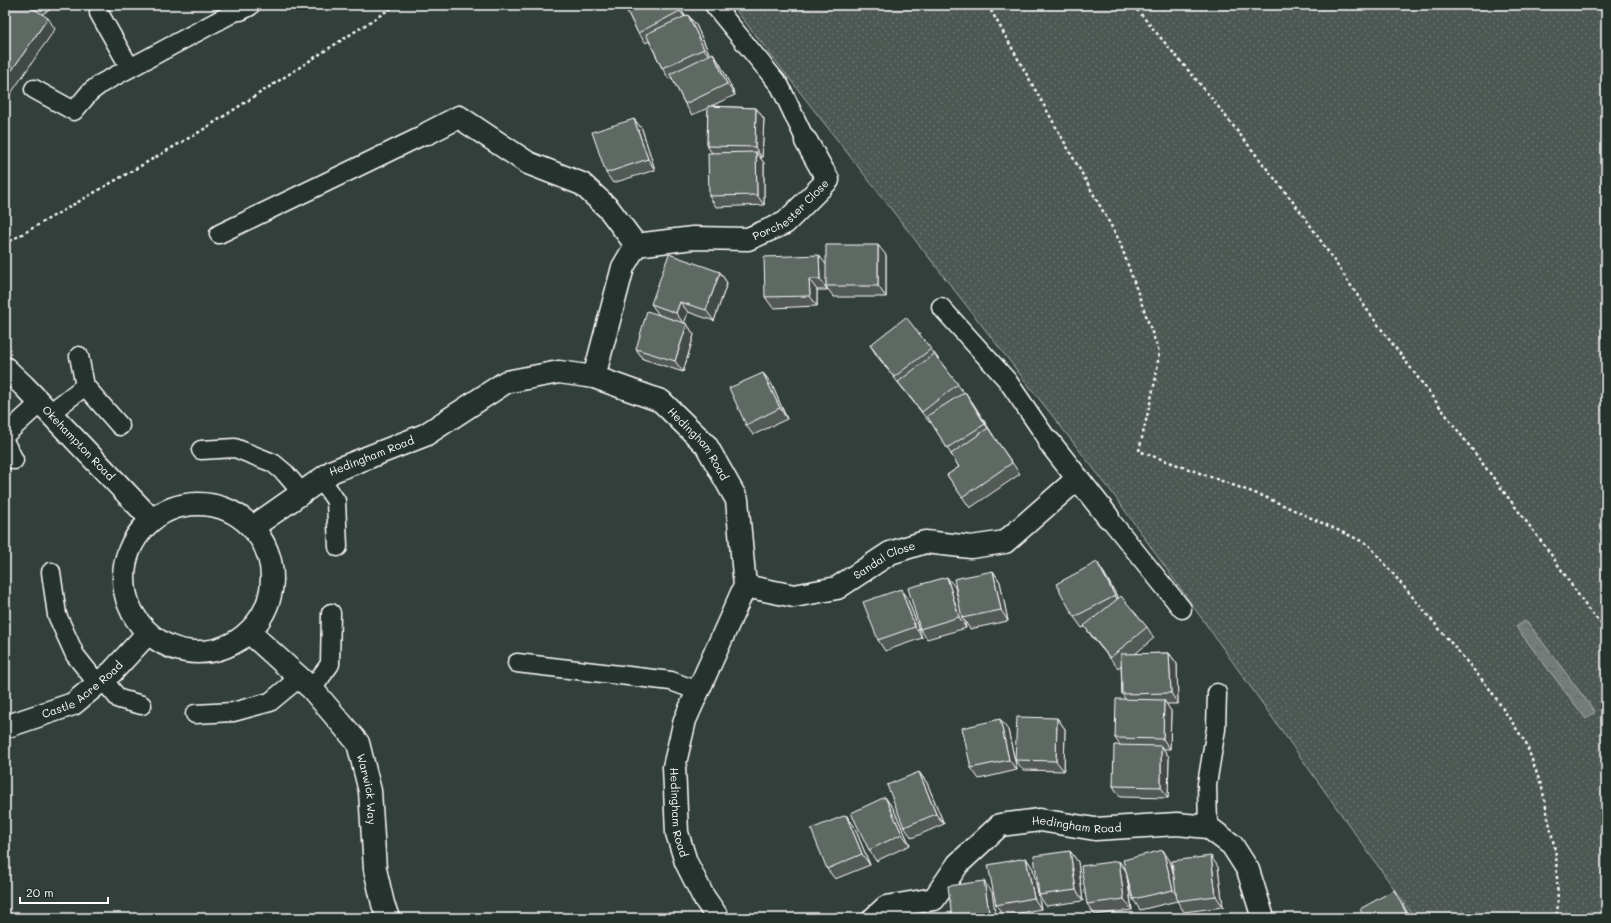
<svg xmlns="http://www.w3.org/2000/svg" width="1611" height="923" viewBox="0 0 1611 923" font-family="Mali,sans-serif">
<defs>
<pattern id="grass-dots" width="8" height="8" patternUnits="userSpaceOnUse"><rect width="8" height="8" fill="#4d5853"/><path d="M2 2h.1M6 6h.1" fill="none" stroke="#68716d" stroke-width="1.8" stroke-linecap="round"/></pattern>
<pattern id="water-ripples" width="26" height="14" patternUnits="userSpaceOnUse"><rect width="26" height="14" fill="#737b78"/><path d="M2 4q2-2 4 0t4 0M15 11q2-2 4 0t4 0" fill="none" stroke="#606462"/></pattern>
</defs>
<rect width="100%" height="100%" fill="#333f3a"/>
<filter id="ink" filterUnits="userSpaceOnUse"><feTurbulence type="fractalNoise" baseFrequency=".025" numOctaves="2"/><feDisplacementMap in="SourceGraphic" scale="8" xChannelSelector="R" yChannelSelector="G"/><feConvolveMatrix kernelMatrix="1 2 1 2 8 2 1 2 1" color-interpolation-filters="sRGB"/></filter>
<g filter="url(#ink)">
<path fill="url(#grass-dots)" stroke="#a6aca9" d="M732 5H1606V918H1415L1111 491Z"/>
<path fill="url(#water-ripples)" stroke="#abb0ae" d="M1526 620 1595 712 1586 719 1516 627Z"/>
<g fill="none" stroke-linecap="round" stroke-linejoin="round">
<g stroke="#fff" stroke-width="21">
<path id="service" d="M714 5 780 86 806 141
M99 13 130 68
M34 89 74 111 90 92 102 83 240 9
M219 234 428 133
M941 307 1007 380 1050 443
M79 356 85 386 120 426
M50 413 85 386
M5 435 40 403
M5 443 14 460
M201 450 235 448 273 463 285 473 302 493
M321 479 336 501 338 547
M1108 517 1182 609
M51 572 57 615 75 655 98 684
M517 663 671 681 698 691
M103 680 119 699 142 705
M312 689 330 664 331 613
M195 714 233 712 270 702 299 678
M1208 827 1207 784 1216 729 1217 693"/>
</g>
<g stroke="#fff" stroke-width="25">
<g id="minor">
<path d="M240 9 248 5"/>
<path d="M428 133 459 117 528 163 582 184 609 209 636 245 623 267 594 377"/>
<path id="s1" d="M636 245 693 238 748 239 785 223 828 180 806 141"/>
<path id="s2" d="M5 368 24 386 151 519"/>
<path d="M1050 443 1108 517"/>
<circle cx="198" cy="578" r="74"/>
<path id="s3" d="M253 527 333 471 425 435 506 382 559 372 594 377 661 401 706 445 737 500 745 586 685 720 674 767 677 833 686 862 703 896 718 918"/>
<path id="s4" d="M745 586 794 596 837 588 890 553 925 542 971 547 1005 542 1077 479"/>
<path id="s5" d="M249 632 312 689 358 743 370 791 375 869 383 904 388 918"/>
<path id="s6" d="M5 727 73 704 112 672 147 634"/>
<path id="s7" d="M874 918 886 907 934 899 958 864 1000 825 1040 820 1095 829 1177 824 1208 827 1232 845 1248 870 1263 918"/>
</g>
</g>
<path stroke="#fff" stroke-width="2.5" stroke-dasharray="3 3" stroke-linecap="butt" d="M988 5 1119 240 1159 352 1156 377 1139 451 1263 496 1368 544 1489 688 1526 743 1542 788 1556 855 1558 904 1556 918
M1133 5 1209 95 1304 216 1370 314 1550 553 1588 609 1606 629
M5 244 201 131 396 5"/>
<use href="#service" stroke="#26332d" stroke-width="18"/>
<use href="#minor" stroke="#26332d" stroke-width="22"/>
</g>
<path fill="#525a56" stroke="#fff" d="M32 5H59L42 14 55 29 36 10Z
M624 5H679L685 16 688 15 696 25 710 55 713 53 720 64 735 95 711 106 756 108 764 119 762 158H760L764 163V205L716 207 709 196 712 153 707 146 708 108 692 115 685 104 672 78 669 79 662 68 649 41 646 43 638 33Z
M634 119 642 129 655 170 613 183 606 173Z
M886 255V297H834L827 288V290H817V306L773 308 765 297 826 265Z
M720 272 727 283 714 321 688 312 684 323 687 324 694 335 683 372 643 359 636 349 673 320 659 315 651 304Z
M870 345 931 349 964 393 965 392 988 428 1020 474 970 508 947 475 959 467 931 422 930 423 877 356Z
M763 373 771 383 787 419 753 435 746 425Z
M993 571 1000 582 1008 621 970 629 964 620 966 628 927 639 920 629 955 587 959 603Z
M1104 573 1118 598 1147 627 1154 638 1135 654 1169 653 1177 664 1178 704H1166L1171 711 1170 749H1163L1169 757 1168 798 1120 797 1113 786 1120 745 1115 738 1125 699 1122 694 1121 665 1118 668 1092 637 1085 627 1082 628 1074 617Z
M908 600 922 638 885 651 878 640Z
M1057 718 1065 729 1064 771 1023 770 1015 760Z
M1008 730 1017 770 979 779 971 768Z
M919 772 927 783 944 824 912 838 904 827Z
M893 808 910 845 876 861 869 850Z
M846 815 854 826 870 865 835 879 827 869Z
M1070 851 1078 862 1083 901 1046 906 1039 895Z
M1026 858 1033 869 1041 909 1004 916 996 905Z
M1119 861 1125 870 1170 861 1173 872 1218 867 1223 907 1184 912 1177 901 1140 910 1133 899 1128 879 1132 910 1095 915 1087 904Z"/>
<path fill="#424a46" stroke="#fff" d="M677 5H679L688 22 680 11Z
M688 15 696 25 712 60 704 49Z
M48 18 55 29 5 102V80Z
M713 53 720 64 735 95 727 84Z
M756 108 764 119 762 158 755 147Z
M634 119 642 129 655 170 648 159Z
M756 152 764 163V205L757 195Z
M878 245 886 255V297L878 286Z
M819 255 827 266 826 286 827 288V290L820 279Z
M720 272 727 283 714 321 706 310Z
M809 279 817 290V306L810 296Z
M680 302 688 312 684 324 676 313Z
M687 324 694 335 683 372 675 361Z
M763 373 771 383 787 419 780 408Z
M965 392 973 403 993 435 985 424Z
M1097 562 1104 573 1123 607 1115 596Z
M993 571 1000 582 1008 621 1001 610Z
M947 577 955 587 963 618H962L964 620 966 628 959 617Z
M901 589 908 600 922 638 915 627Z
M1169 653 1177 664 1178 704 1171 693Z
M1164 700 1171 711 1170 749 1163 739Z
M1057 718 1065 729 1064 771 1056 761Z
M1000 719 1008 730 1017 770 1009 760Z
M1161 746 1169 757 1168 798 1161 787Z
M919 772 927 783 944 824 936 814Z
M885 797 893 808 910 845 902 834Z
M846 815 854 826 870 865 862 854Z
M1163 850 1170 861 1180 900 1173 890Z
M1070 851 1078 862 1083 901 1076 890Z
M1211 856 1218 867 1223 907 1216 896Z
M1026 858 1033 869 1041 909 1034 898Z
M1119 861 1126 871 1132 910 1124 899Z
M984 881 992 892 996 918H990Z
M1394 890 1401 901 1411 918H1409Z"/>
<path fill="#5f6964" stroke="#fff" d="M5 5H28L48 18 5 80Z
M624 5H677L680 11 638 33Z
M688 15 704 49 662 68 646 34Z
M713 53 727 84 685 104 670 74Z
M708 106 756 108 755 147 707 146Z
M634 119 648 159 606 173 592 132Z
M756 152 757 195 709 196 708 153Z
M826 245H878V286H826Z
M669 254 720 272 706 310 680 302 676 313 651 304Z
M819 255 820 279H809L810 296 765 297 764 257Z
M647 311 687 324 675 361 636 349Z
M906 317 931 349 894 377 870 345Z
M934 354 958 384 922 412 898 382Z
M763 373 780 408 746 425 729 388Z
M965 392 985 424 947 448 927 416Z
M988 428 1012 463 962 497 947 475 959 467 951 454Z
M1097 562 1115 596 1074 617 1056 584Z
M993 571 1001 610 962 618 954 579Z
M947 577 959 617 920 629 908 588Z
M901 589 915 627 878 640 863 602Z
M1121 596 1147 627 1110 658 1084 626Z
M1169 653 1171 693 1122 694 1121 654Z
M1116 699 1164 700 1163 739 1115 738Z
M1017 717 1057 718 1056 761 1015 760Z
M1000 719 1009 760 971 768 962 728Z
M1114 745 1161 746V787L1113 786Z
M919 772 936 814 904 827 887 785Z
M885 797 902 834 869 850 851 813Z
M846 815 862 854 827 869 811 829Z
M1163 850 1173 890 1133 899 1123 860Z
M1070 851 1076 890 1039 895 1034 856Z
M1211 856 1216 896 1177 901 1172 861Z
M1026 858 1034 898 996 905 988 865Z
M1119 861 1124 899 1087 904 1081 866Z
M984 881 990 918H952L948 886Z
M1394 890 1409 918H1365L1360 909Z"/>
</g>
<g text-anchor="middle" stroke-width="4" stroke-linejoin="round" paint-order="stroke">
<g font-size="11" fill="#fff" stroke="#26332d">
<text dy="4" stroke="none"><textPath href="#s1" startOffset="165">Porchester Close</textPath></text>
<text dy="4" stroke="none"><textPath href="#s2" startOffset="105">Okehampton Road</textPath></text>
<text dy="4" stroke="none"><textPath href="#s3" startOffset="511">Hedingham Road</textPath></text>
<text dy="4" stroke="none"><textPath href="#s3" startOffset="139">Hedingham Road</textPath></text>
<text dy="4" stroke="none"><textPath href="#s4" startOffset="149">Sandal Close</textPath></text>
<text dy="4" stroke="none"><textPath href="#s6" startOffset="87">Castle Acre Road</textPath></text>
<text dy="4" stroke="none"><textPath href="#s5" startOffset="203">Warwick Way</textPath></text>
<text dy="4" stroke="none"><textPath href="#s3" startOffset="907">Hedingham Road</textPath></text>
<text dy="4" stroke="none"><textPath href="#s7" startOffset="242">Hedingham Road</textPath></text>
</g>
</g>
<rect width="1611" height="923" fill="none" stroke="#26332d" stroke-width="20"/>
<rect x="10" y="10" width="1591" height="903" fill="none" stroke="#fff" stroke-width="1.5" filter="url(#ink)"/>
<path d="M20 897v6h88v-6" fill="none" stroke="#ffffff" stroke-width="2"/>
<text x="26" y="897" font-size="12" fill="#ffffff" stroke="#26332d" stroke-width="3" paint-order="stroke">20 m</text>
</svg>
